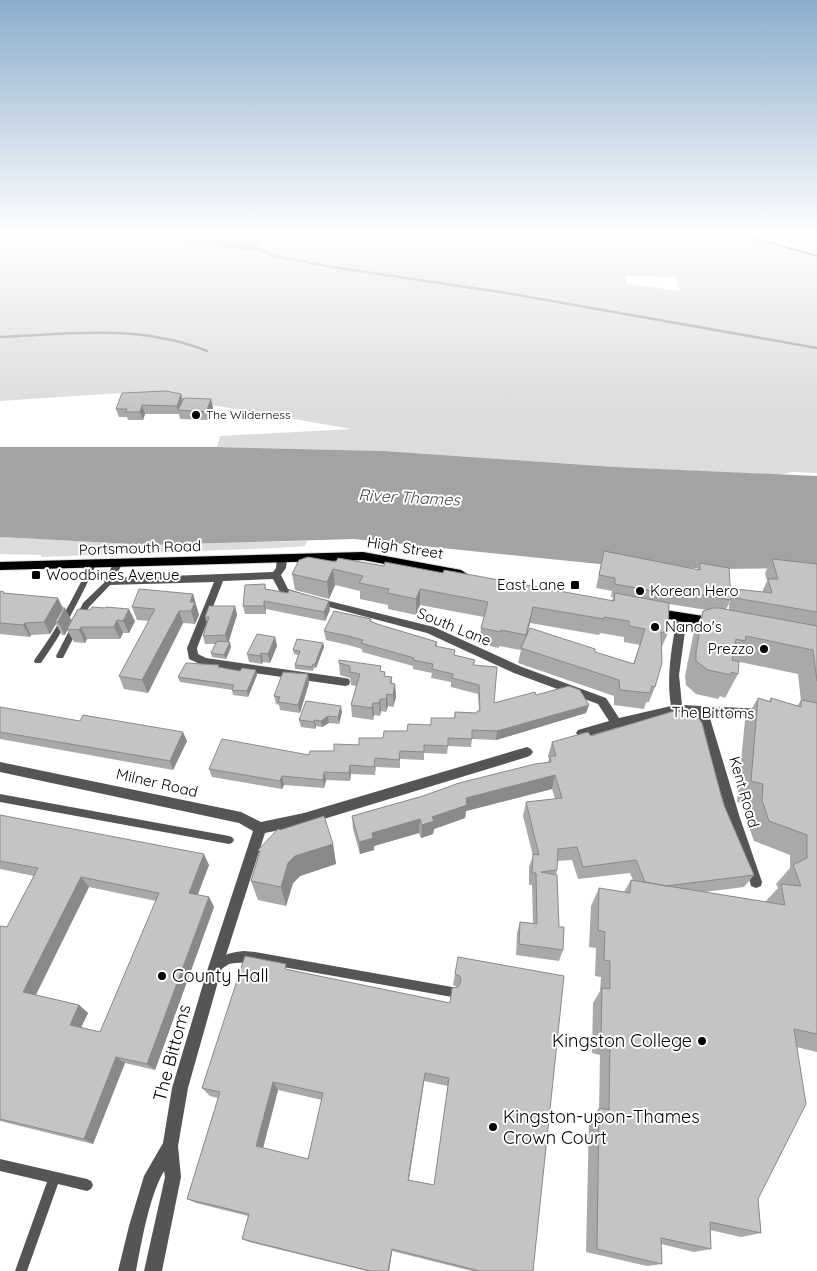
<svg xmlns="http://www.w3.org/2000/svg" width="817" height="1271" viewBox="0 0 817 1271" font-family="Quicksand,sans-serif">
<rect width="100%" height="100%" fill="#fff"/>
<path fill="#dcdcdc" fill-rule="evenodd" d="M0 234H817V473L792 472 778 475 615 467 384 451 217 447 220 436 352 429 136 392 0 401ZM625 276 676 277 680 291 627 284Z
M0 537 150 545 307 541 305 546 276 548 41 557V555L0 554Z"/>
<path fill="#a3a3a3" d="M215 235 263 239V242L257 251 202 245 204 240Z
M0 447H217L384 451 615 467 817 476V568L719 569 599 564 354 539 150 545 0 537Z"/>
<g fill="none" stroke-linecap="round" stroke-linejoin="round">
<path stroke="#a3a3a3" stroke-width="2.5" d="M96 234 204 240
M258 249 275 256 332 267 506 293 817 348
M0 337C71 334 139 324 207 351"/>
<g stroke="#dbdbdb" stroke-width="2">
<path id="primary" d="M363 552 461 570 467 574 461 578 363 560 0 570V562Z
M652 608 716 618 720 620 722 623 720 626 716 628 648 615 646 612Z"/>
</g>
<path fill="#555" fill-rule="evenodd" d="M737 234H743L817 255V257Z
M91 563H95L96 565C80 599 63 632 41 663H35L34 661 35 659C58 628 73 597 91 563Z
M107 580H111L113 582 89 607 83 619H77L76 617 83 603Z
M75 624 79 627 64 656 63 658H57L56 656 71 627Z
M0 794 229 836 232 837 234 840 232 843 229 844 0 802Z
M244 951 255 952 452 987 456 988 457 992 456 996 452 997 255 962 235 963 229 964 217 972 213 971 212 967C217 955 233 952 244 951Z
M0 1159 87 1179 91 1181 93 1185 91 1189 87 1191 58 1184 27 1271H15L47 1182 0 1171Z"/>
<path fill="#555" fill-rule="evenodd" d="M282 556 287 559 286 568 281 575 288 589 304 594 306 596 304 598 301 599 281 594 273 579 223 581 197 648 198 654 206 658 345 678 349 679 350 682 349 685 345 686 204 666 189 659 187 648 214 582 109 585 104 582 114 562 117 561 122 564 115 578 273 572 276 568 277 559Z
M317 598 434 627 522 667 606 698 619 718 671 706C666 676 672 646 677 617L682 613 685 614 687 617 679 675 682 705 763 709 767 710 768 713 767 716 763 717 709 715 740 818 762 882 761 886 756 888 751 886 750 882 728 818 698 714 677 713 616 728 582 738 578 736 576 733 578 730 609 721 598 704 514 673 427 633 314 603 312 601Z
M527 747 531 749 533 752 531 755 527 757 304 825 265 833 221 971 188 1088 178 1146 181 1177 162 1271H144L165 1177 164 1171C149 1197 142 1240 136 1271H118L129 1226 144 1176 163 1143 172 1088 207 971 253 831 239 823 0 772V762L241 812 261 822 304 813Z"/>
<use href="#primary" fill="#000" fill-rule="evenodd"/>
</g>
<path fill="#a9a9a9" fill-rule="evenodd" d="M181 394 183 400 211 399 213 408 208 420 180 419 179 414H145L143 420H128L127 417H119L116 409Z
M604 551 697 570 700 563 731 600 726 609 729 610V603L736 589 762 592 767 581 765 573 772 559 817 564V1052L796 1047 758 1199 761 1233 741 1237 710 1230 711 1249 694 1252 661 1244 662 1264 647 1266 586 1252 589 1118 599 1109 600 1055 592 1053 593 1003 600 991 601 977 595 976 596 948 589 947 591 906 599 888 624 892 631 880H633L630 873 578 879 572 860 557 861V870L556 874 559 927 563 950 559 961 516 955 517 933 520 922 533 923 532 885H529V867L533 856 523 816 526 802 555 799 552 789 466 811 465 818 434 829 433 834 421 838 419 833 374 846V850L360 854 353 829 352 816 548 762 549 759 548 756 552 742 591 736 723 803 754 875 744 887 704 892 765 902 778 888 776 884 790 868V855L754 841 747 821 748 805 737 802 745 720 758 698 769 701 771 698 797 706 801 701 798 674 735 661 738 674 725 698 720 696 718 699 696 694 686 685 685 676 693 636 703 611 707 610 669 604 668 633 661 649 655 687 649 702H646L644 709 614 705V696L518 663 521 650 499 646V648L479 644 481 628 484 617 420 605 416 615 388 609V605L360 599V591L335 585 329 599 295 590 292 574 336 562 443 573 612 601 613 597H611L612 591 596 588ZM530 623 599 635 600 633 624 637V642L640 645 633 664 595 652 527 635Z
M265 584 266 589 330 610 325 621 266 609V614H245L243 606Z
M0 591 5 594 63 608 71 620 78 609 135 621 129 633H123L120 639H87L85 643 74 642 67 630 65 635H62L56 624 50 634 31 635 30 637 0 634Z
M193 594 199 615 195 624 183 623 148 693 124 689 119 676 149 621 137 620 132 607Z
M235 606 237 615 228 642 231 647 226 659 212 657 211 653 215 644H205L203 636 207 623 205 617Z
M371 619V621L377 624 437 642V646L455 655 475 660 474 665 494 703 536 695 586 713 496 740 472 739 471 747 448 746 447 754 424 753V760L400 759V768L376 767 375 775 351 774 350 781 326 780 324 788 284 785 282 789 212 777 209 769 334 751 454 718 455 712 477 713 479 711 478 694 451 687V682L431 678 432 673 413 669V666L362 652V649L348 645 326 640 324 631Z
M275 637 277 646 270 663 263 662 262 664 249 662 247 654Z
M323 643 324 647 316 668H314L313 671 295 669V665L298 655 294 654 293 650Z
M339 663 385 672V676L392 677V684H395L396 697 393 707 388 706 386 712 381 711 380 716 374 715 373 720 352 717 351 705 356 686 351 685 350 678 340 675Z
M220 668 257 675 248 697 233 695 232 690 180 682 178 677Z
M308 674 309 683 300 713 280 710 279 705 276 704 274 696Z
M0 707 187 741 173 770 0 739Z
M342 712 339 724 329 723 322 727 316 726 315 729 301 727 299 720Z
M0 815 209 865 198 895 209 897 214 907 155 1070 125 1063 93 1144 0 1121V926L7 927 34 876 0 869ZM89 887 156 901 100 1032 81 1027 88 1013 79 1005 36 995Z
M280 830 333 844 336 864 300 876 293 883 286 906 258 900 251 881 260 854 258 850Z
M458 957 533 1271H472L392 1251 389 1271H367L249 1242 242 1239 248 1216 196 1203 187 1199 218 1098 210 1096 202 1088 288 970 450 1003 457 987 453 985ZM424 1081 448 1086 434 1185 409 1180ZM278 1090 322 1100 308 1159 263 1148Z"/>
<path fill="#898989" d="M181 394 183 403 178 410 177 406Z
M211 399 213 408 208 420 206 412Z
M142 405 145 414 143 420 140 412Z
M333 569 335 585 329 599 327 582Z
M420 589V605L416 615V599Z
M193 594 199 615 195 624 191 611 190 602Z
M58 598 64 610 55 622 56 624 50 634 44 622Z
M264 601 266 609V614L264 606Z
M329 601 330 610 325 621 324 612Z
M235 606 237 615 228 644 225 635Z
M533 607 530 623 523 651 526 635Z
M65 608 72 621 65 635 58 622Z
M129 609 135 621 129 633 123 621Z
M179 611 183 623 148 693 142 680Z
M117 620 123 633 120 639 114 627Z
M25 623 31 635 30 637 23 625Z
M81 627 87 639 85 643 79 630Z
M275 637 277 646 270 663 268 654Z
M230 642 231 647 226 659 224 655Z
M323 643 324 647 316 668 315 664Z
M261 653 263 662 262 664 260 656Z
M256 670 257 675 248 697 247 691Z
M308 674 309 683 300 713 298 705Z
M395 684 396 697 393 707V695Z
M387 694 388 706 386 712V699Z
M380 699 381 711 380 716 379 703Z
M373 703 374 715 373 720 372 708Z
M589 705 586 713 496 740 497 731Z
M341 706 342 712 339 724 338 717Z
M328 716 329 723 322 727 321 721Z
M314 720 316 726 315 729 314 722Z
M183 732 187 741 173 770 170 761Z
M350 765 351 774 350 781 349 773Z
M324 772 326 780 324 788 323 780Z
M555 775 552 789 466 811 465 818 434 829 433 834 421 838 422 825 432 817 466 798Z
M282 776 284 785 282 789 280 781Z
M420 819 419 833 374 846V850L360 854 359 842 372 833Z
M333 844 336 864 300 876 293 883 286 906 281 887 288 863 295 856Z
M204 854 209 865 194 903 189 893Z
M81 877 89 887 33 1000 23 992Z
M209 897 214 907 155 1070 147 1064Z
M79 1005 88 1013 79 1032 70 1025Z
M116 1057 125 1063 93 1144 84 1139Z
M425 1073 424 1081 408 1184V1180Z
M273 1082 278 1090 262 1152 256 1146Z
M392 1249V1251L389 1271H388Z"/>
<path fill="#c4c4c4" stroke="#898989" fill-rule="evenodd" d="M166 391 181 394 177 406 142 405 140 412H125L127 409H116L122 393Z
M184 398 211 399 206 412 178 410Z
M604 551 700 570V563L729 568 731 600 669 590V594L615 584V578L599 575Z
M308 557 336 562 338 558 384 566 385 562 443 573 444 570 614 601 615 593 669 603 668 633 661 632 662 663 655 687 652 686 650 693 620 690 619 680 521 648 530 628 595 649V652L634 664 645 629 629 626V621L604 617V619L533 607 526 635 501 630V632L481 628 488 602 420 589 416 599 387 593 389 589 359 583 363 576 333 569 327 582 292 574 299 560Z
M772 559 817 564V612L735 598 736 589 772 593 768 579H778Z
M265 584V589L288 593 289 590 329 601 324 612 264 601V606H243L245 585Z
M139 589 193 594 190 602H195L191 611H179L142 680 119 676 155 609 132 607Z
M0 591 4 592 3 593 58 598 44 622 25 623 23 625 0 623Z
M209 606H235L225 635 203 636 209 617H205Z
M92 607 105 608 106 607 129 609 123 621 117 620 114 627H81L79 630 67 629 78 609 90 610Z
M63 608H65L58 622H55Z
M713 608H719L817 626V681L813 650 746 636 745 641 736 639 732 660 739 662 738 674 731 672V675L708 670 696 661V652L703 611Z
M334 611 371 619 370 621 377 624 437 642 435 646 455 650 454 655 475 660 473 665 497 667 494 703 535 692 536 695 569 686 580 690 589 705 497 731 472 730V739L448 738V746L424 745V752L400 751 399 760 375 758 374 767 350 765 349 773 324 772 323 780 282 776 280 781 209 769 222 739 309 755 310 751H334V744L359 745V738H383L384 731H407L408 724 431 725V718H455V712L477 713V711H480L479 685 452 678 453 674 432 669 433 664 413 660 414 658 361 643 363 640 348 636 324 631Z
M257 634 275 637 268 654 261 653 260 656 247 654Z
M297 639 323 643 315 664H313L312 667 295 665 300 651 293 650Z
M217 641 230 642 224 655 211 653Z
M339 660 381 666 380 671 385 672 384 676 392 677 390 683 395 684 393 695 387 694 386 699H380L379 703H373L372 708 351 705 360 674 350 672V666L339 663Z
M186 663 219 665 218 667 240 671 242 668 256 670 247 691 232 690 234 685 178 677Z
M283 672 308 674 298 705 278 702 280 697 274 696Z
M758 698 771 702V698L801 707V700L817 703V1034L794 1029 806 1104 758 1199 761 1233 710 1222 711 1249 661 1238 662 1264 597 1249 599 1108 609 1110 610 1042 601 1040 602 988 610 989V961L604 960 605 932 598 930 599 888 630 893 631 880 785 905 781 884 801 886 793 865 807 858V835L769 821 762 800 763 784 751 781Z
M306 701 341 706 338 717 328 716 321 721 314 720V722L299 720Z
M0 707 80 721 83 715 183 732 170 761 0 732Z
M674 711 691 712 697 716 702 723 723 803 754 875 666 886 645 882 636 860 583 867 577 847 558 849 557 870 541 872 557 875 559 927H564L563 950 519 944 520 922 537 924 536 873H532L533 854 539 855 526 802 562 798 555 775 466 798 467 805 432 817 434 821 422 825 420 819 372 833 373 838 359 842 352 816 423 796 459 783 535 764 551 762 550 756H556L552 742 588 732 591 736Z
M0 815 204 854 189 893 209 897 147 1064 116 1057 84 1139 0 1119V926L7 927 38 868 0 861ZM81 877 159 893 100 1032 70 1025 79 1005 23 992Z
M324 816 333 844 295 856 288 863 281 887 251 881 260 851 258 850 278 829 280 830Z
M245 956 286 964 285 969 450 1003 452 988 458 987 461 981 460 976 455 974 458 957 564 976 533 1271H480L392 1249 388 1271H370L242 1239 249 1214 187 1199 220 1092 202 1088ZM425 1073 449 1078 434 1185 408 1180ZM273 1082 323 1093 308 1159 256 1146Z"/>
<linearGradient id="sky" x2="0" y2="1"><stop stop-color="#8cadcc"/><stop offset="0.57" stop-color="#fff"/><stop offset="1" stop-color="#fff" stop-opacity="0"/></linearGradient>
<rect width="817" height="412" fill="url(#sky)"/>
<g fill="#000" stroke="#fff" stroke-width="2">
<circle cx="196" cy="415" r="5"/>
<rect x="31" y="570" width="10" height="10" rx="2.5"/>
<rect x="570" y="580" width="10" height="10" rx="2.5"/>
<circle cx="640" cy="591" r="5"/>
<circle cx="655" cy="627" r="5"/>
<circle cx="764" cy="649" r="5"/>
<circle cx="162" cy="976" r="5"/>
<circle cx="702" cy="1041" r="5"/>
<circle cx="493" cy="1127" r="5"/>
</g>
<g text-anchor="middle" stroke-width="4" stroke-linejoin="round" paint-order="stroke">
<g font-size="12" fill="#000" stroke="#fff" text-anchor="start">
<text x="206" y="419">The Wilderness</text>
</g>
<g font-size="15" fill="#000" stroke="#fff">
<text transform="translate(140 548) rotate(-2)" y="5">Portsmouth Road</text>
<text transform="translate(405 548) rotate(9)" y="5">High Street</text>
<text transform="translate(454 627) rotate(22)" y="5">South Lane</text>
<text transform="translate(713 713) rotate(1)" y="5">The Bittoms</text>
<text transform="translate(157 783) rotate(13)" y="5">Milner Road</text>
<text transform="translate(744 792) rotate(74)" y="5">Kent Road</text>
</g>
<g font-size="15" fill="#000" stroke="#fff" text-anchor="start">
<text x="46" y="580">Woodbines Avenue</text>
<text x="565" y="590" text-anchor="end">East Lane</text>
<text x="650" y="596">Korean Hero</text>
<text x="665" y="632">Nando's</text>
<text x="754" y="654" text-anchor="end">Prezzo</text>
</g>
<g font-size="16" font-style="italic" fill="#444" stroke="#fff">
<text transform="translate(409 497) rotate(3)" y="6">River Thames</text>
</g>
<g font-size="18" fill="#000" stroke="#fff" text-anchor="start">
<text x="172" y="982">County Hall</text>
<text x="692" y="1047" text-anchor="end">Kingston College</text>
<text x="503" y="1123">Kingston-upon-Thames<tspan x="503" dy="21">Crown Court</tspan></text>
</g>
<g font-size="18" fill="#000" stroke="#fff">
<text transform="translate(172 1053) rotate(-75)" y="6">The Bittoms</text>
</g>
</g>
</svg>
